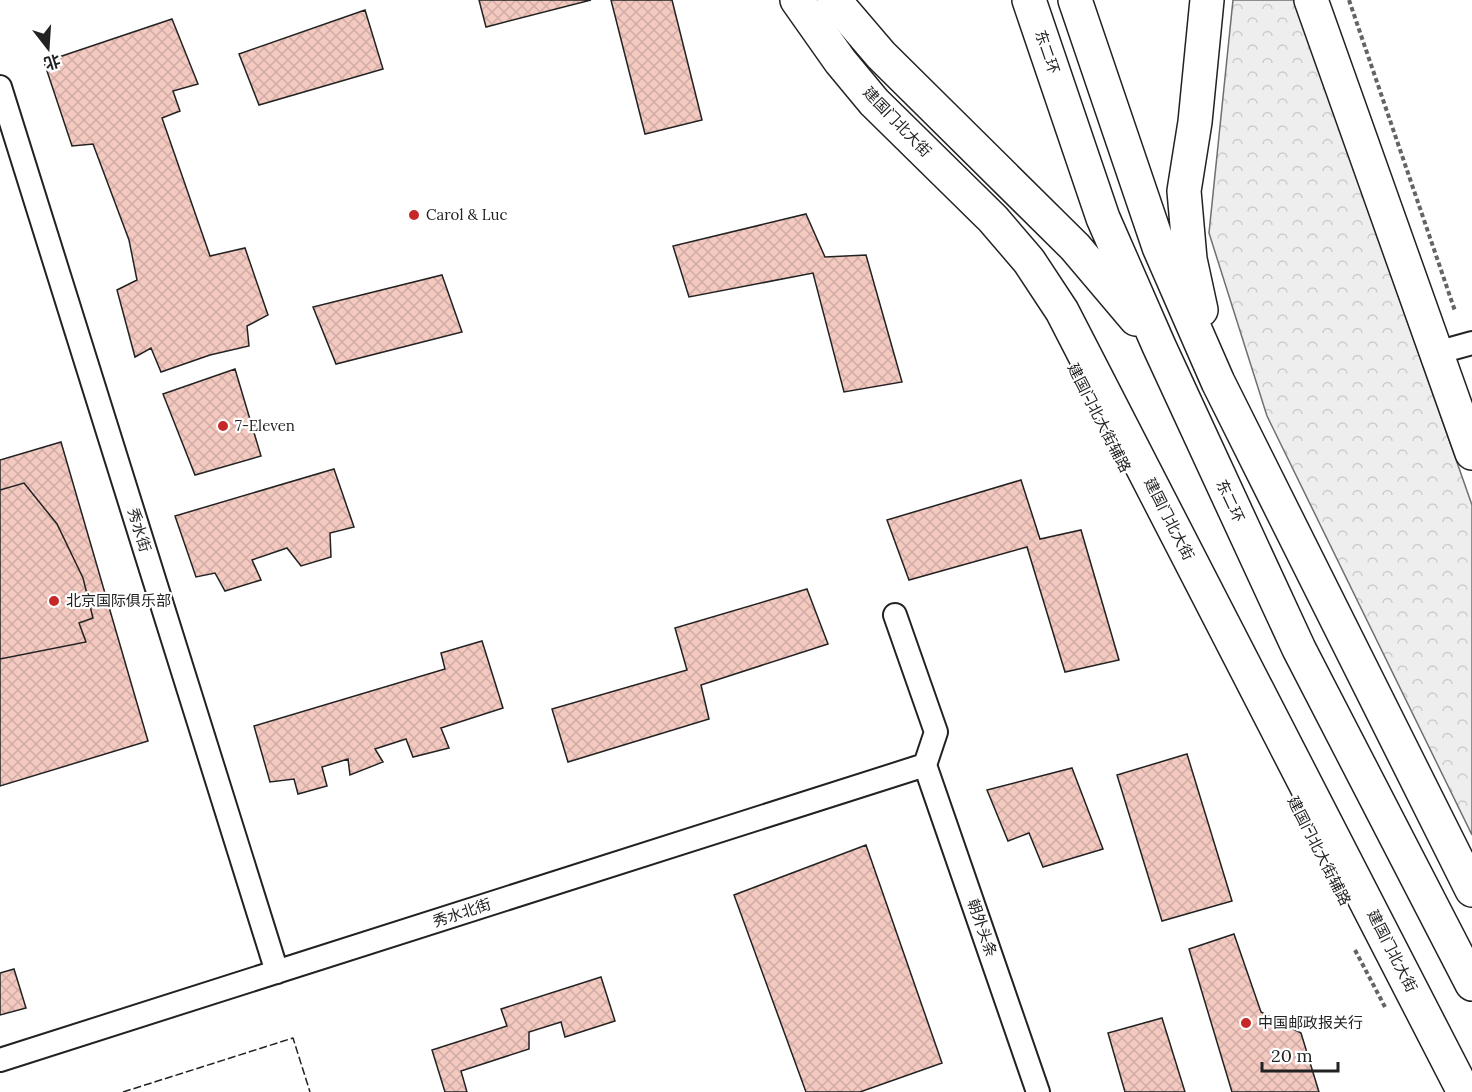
<svg xmlns="http://www.w3.org/2000/svg" width="1472" height="1092" viewBox="0 0 1472 1092" font-family="Lora,'Noto Sans SC',serif">
<defs>
<pattern id="forest-crowns" width="20" height="18" patternUnits="userSpaceOnUse" patternTransform="scale(1.5)"><rect width="20" height="18" fill="#eee"/><path d="M2 6a3 3 0 1 1 6 0M12 15a3 3 0 1 1 6 0" fill="none" stroke="#ccc"/></pattern>
<pattern id="building-cross-hatch" width="8" height="8" patternUnits="userSpaceOnUse" patternTransform="scale(1.5)"><rect width="8" height="8" fill="#f3c9c0"/><path d="M0 0l8 8M0 8l8-8" fill="none" stroke="#d0aca5"/></pattern>
</defs>
<rect width="100%" height="100%" fill="#fff"/>
<path fill="url(#forest-crowns)" stroke="#6f6f6f" stroke-width="1.5" d="M1233 0H1294L1472 505V835L1267 416 1209 233Z"/>
<path fill="url(#building-cross-hatch)" stroke="#222" stroke-width="1.5" d="M479 0H591L486 27Z
M611 0H672L702 120 645 134Z
M365 10 383 69 259 105 239 54Z
M172 19 198 84 173 91 180 111 162 118 210 256 245 248 268 315 247 326 249 346 210 355 161 372 151 348 135 357 117 290 137 280 129 240 93 144 72 146 44 62Z
M806 214 825 257 866 255 902 382 844 392 813 273 689 297 673 246Z
M442 275 462 332 336 364 313 307Z
M235 369 261 456 195 475 163 394Z
M61 442 148 741 0 786V460Z
M334 469 354 527 330 533 331 557 301 566 287 548 252 560 261 580 225 591 215 573 196 577 175 516Z
M1021 480 1040 539 1081 530 1119 660 1065 672 1027 547 909 580 887 520Z
M24 483 57 524 83 578 93 618 79 623 86 642 0 659V490Z
M807 589 828 644 701 685 709 719 568 762 552 709 687 670 675 628Z
M482 641 503 708 441 728 449 748 413 757 406 739 375 749 383 762 350 775 348 759 322 767 327 786 298 794 294 779 270 782 254 726 445 669 441 653Z
M1187 754 1232 901 1162 921 1117 775Z
M1072 768 1103 849 1043 867 1029 833 1008 841 987 790Z
M866 845 942 1063 860 1092H806L734 895Z
M1234 934 1261 1012 1301 1033 1319 1092H1232L1189 949Z
M14 969 26 1008 0 1015V973Z
M601 977 615 1021 565 1037 561 1022 529 1032V1049L461 1071 467 1092H445L432 1050 507 1026 501 1009Z
M1162 1018 1185 1092H1125L1108 1033Z"/>
<g fill="none" stroke-linecap="round" stroke-linejoin="round">
<g stroke="#222" stroke-width="26">
<path id="street" d="M0 87 277 972
M1436 353 1472 343
M895 615 936 732 925 765
M925 765 1038 1092
M0 1060 925 765"/>
</g>
<g stroke="#222" stroke-width="36">
<path id="secondary" d="M797 0 840 61 874 102 993 219 1029 261 1062 311 1464 1092
M1311 0 1472 453"/>
</g>
<g stroke="#222" stroke-width="36">
<path id="highway" d="M834 0 881 55 1075 247 1136 319
M1029 0 1103 218 1159 346 1299 649 1472 984
M1075 0 1159 247 1218 382 1472 890
M1201 310 1190 259 1184 191 1195 122 1207 0"/>
</g>
<path stroke="#646464" stroke-width="4" stroke-dasharray="4.5 3" stroke-linecap="butt" d="M1349 0 1455 311
M1355 950 1385 1007"/>
<use href="#street" stroke="#fff" stroke-width="22"/>
<use href="#secondary" stroke="#fff" stroke-width="33"/>
<use href="#highway" stroke="#fff" stroke-width="33"/>
<path stroke="#222" stroke-width="1.5" stroke-dasharray="8 3" stroke-linecap="butt" d="M123 1092 293 1038 310 1092"/>
</g>
<g fill="#c62828" stroke="#fff" stroke-width="2">
<circle cx="414" cy="215" r="6"/>
<circle cx="223" cy="426" r="6"/>
<circle cx="54" cy="601" r="6"/>
<circle cx="1246" cy="1023" r="6"/>
</g>
<g text-anchor="middle" stroke-width="4.5" stroke-linejoin="round" paint-order="stroke">
<g font-size="15" fill="#222" stroke="#fff">
<text transform="translate(1047 52) rotate(71)" y="5">东二环</text>
<text transform="translate(897 122) rotate(46)" y="5">建国门北大街</text>
<text transform="translate(1099 418) rotate(63)" y="5">建国门北大街辅路</text>
<text transform="translate(1230 501) rotate(65)" y="5">东二环</text>
<text transform="translate(1169 519) rotate(63)" y="5">建国门北大街</text>
<text transform="translate(139 530) rotate(73)" y="5">秀水街</text>
<text transform="translate(1319 851) rotate(63)" y="5">建国门北大街辅路</text>
<text transform="translate(462 913) rotate(-18)" y="5">秀水北街</text>
<text transform="translate(982 928) rotate(71)" y="5">朝外头条</text>
<text transform="translate(1392 951) rotate(63)" y="5">建国门北大街</text>
</g>
<g font-size="15" fill="#222" stroke="#fff" text-anchor="start">
<text x="426" y="220">Carol &amp; Luc</text>
<text x="235" y="431">7-Eleven</text>
<text x="66" y="606">北京国际俱乐部</text>
<text x="1258" y="1028">中国邮政报关行</text>
</g>
</g>
<g transform="translate(48 48) rotate(163)" stroke="#ffffff" stroke-width="4.5" paint-order="stroke">
<path d="M0-4.5L10 22L0 15L-10 22Z" fill="#222222"/>
<text y="-9" font-size="16" font-weight="bold" text-anchor="middle" fill="#222222">北</text>
</g>
<path d="M1262 1062v9h76v-9" fill="none" stroke="#222222" stroke-width="3"/>
<text x="1271" y="1062" font-size="18" fill="#222222" stroke="#ffffff" stroke-width="4.5" paint-order="stroke">20 m</text>
</svg>
